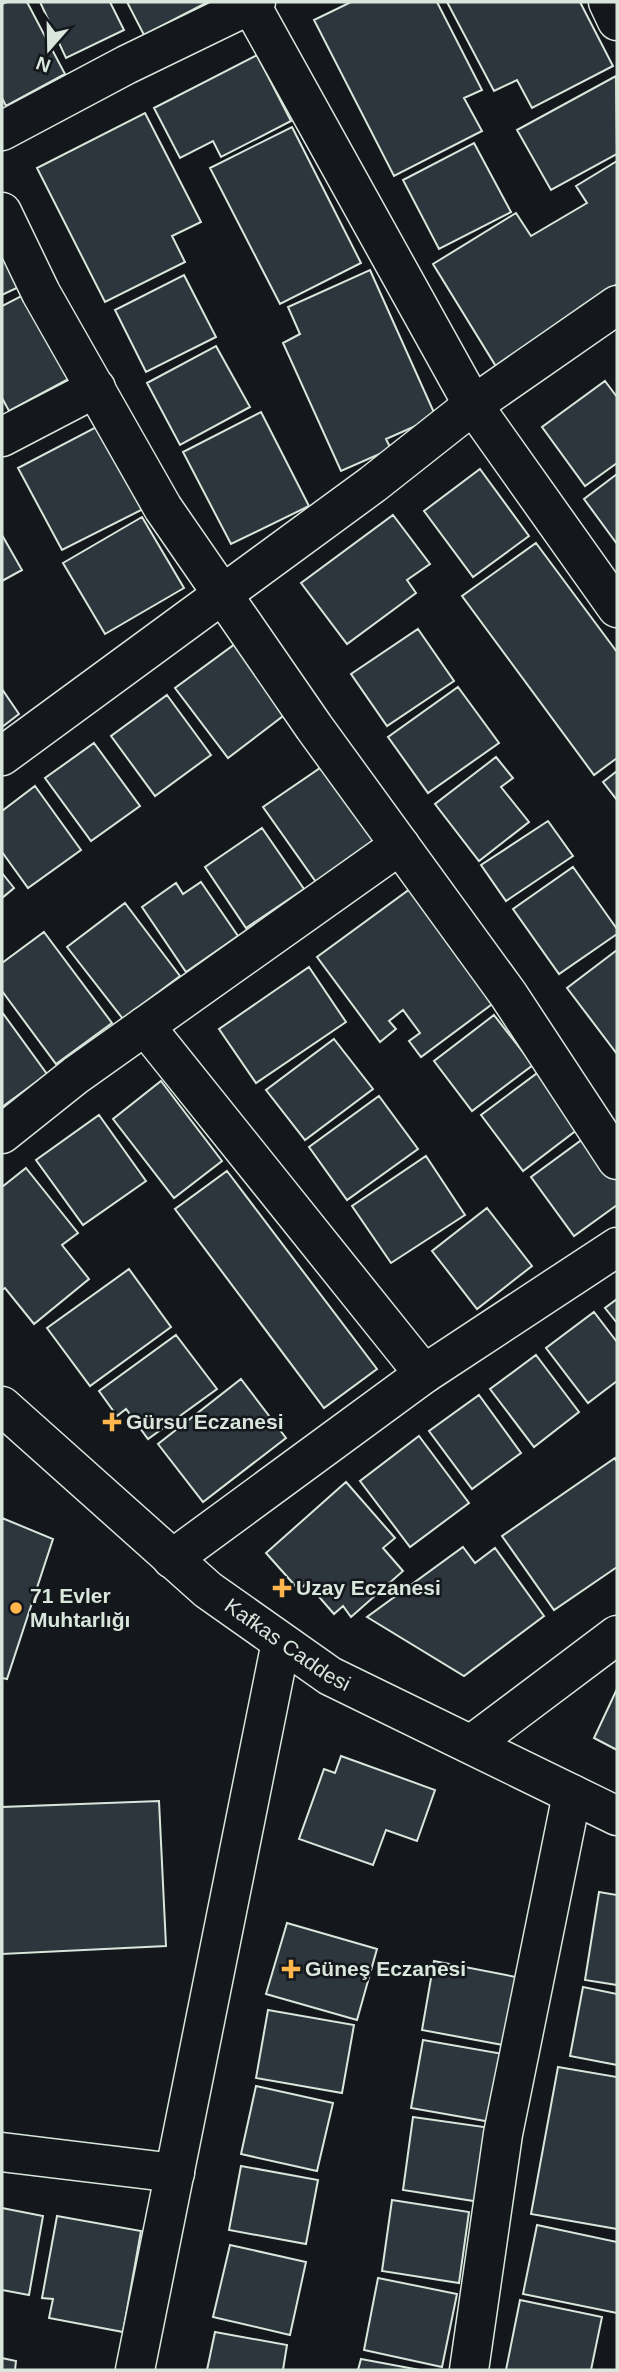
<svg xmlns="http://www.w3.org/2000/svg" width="619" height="2372" viewBox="0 0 619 2372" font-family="Helvetica,sans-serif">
<rect width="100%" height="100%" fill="#14181c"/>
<path fill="#2c363c" stroke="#d8e6dc" stroke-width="2" d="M7 2H27L65 74 6 106 2 98V4Z
M40 2H110L124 30 66 58Z
M127 2H208L144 35Z
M351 2H437L482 90 464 98 482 131 394 176 314 20Z
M447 2H580L613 66 532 108 517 80 494 91Z
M257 55 291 121 221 157 213 141 180 158 154 108Z
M616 76 617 154 551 190 517 130Z
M145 113 201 222 172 236 185 262 105 302 37 168Z
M292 127 361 263 280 304 210 168Z
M474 143 511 212 439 249 403 180Z
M617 161V284L580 307 584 314 497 368 433 264 516 213 531 236 587 203 576 186Z
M2 243 23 285 2 295Z
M370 270 436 417 386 439 391 449 341 471 283 343 300 334 288 307Z
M184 275 216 337 146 372 115 310Z
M31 291 76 375 9 411 2 398V306Z
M216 346 250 407 180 445 147 383Z
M605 381 617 397V463L585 486 542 427Z
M261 412 309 506 231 544 183 452Z
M102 424 145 508 62 550 18 468Z
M480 469 529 536 473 577 424 511Z
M617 474V544L584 499Z
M393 515 430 564 407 580 416 593 347 644 301 583Z
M142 517 184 588 105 634 63 563Z
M2 535 22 570 2 581Z
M536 543 617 652V758L594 775 462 596Z
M418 629 454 681 387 726 351 674Z
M235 644 287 713 228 758 175 688Z
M458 687 499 743 428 793 388 737Z
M2 689 19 714 2 727Z
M167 695 211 755 155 796 111 736Z
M94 743 140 806 91 841 45 778Z
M496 757 513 778 501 787 529 822 479 861 435 804Z
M326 764 378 838 316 882 263 807Z
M617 771V800L603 782Z
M35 786 81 850 28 888 2 852V811Z
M548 821 573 856 506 901 481 865Z
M262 828 304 889 246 928 205 867Z
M573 867 617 929V934L559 974 513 909Z
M2 873 14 888 2 898Z
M201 882 238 936 186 972 142 907 176 883 183 894Z
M410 889 495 1002 421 1057 409 1041 420 1033 403 1010 389 1021 396 1029 380 1042 317 957Z
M125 903 180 976 123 1019 67 947Z
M44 932 112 1023 56 1064 2 991V963Z
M617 950V1054L567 988Z
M309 967 346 1022 256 1083 219 1029Z
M2 1012 47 1074 2 1107Z
M494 1015 533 1065 472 1111 434 1061Z
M334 1039 373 1089 305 1140 266 1090Z
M540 1071 582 1126 523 1171 481 1115Z
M161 1081 222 1161 174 1198 113 1119Z
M379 1096 418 1149 347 1200 309 1147Z
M99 1115 146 1181 83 1225 36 1160Z
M587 1136 617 1178V1205L574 1236 531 1177Z
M426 1156 465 1215 391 1263 352 1206Z
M26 1168 78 1233 62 1245 89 1279 34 1324 5 1288 2 1290V1187Z
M227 1171 377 1369 324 1408 175 1209Z
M487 1208 532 1266 477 1309 432 1251Z
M129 1269 171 1327 90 1386 47 1328Z
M617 1299V1323L605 1308Z
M594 1312 617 1342V1381L588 1403 546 1348Z
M176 1335 217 1389 148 1439 126 1409 117 1416 99 1391Z
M536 1355 579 1412 534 1447 490 1389Z
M241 1379 286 1438 203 1502 158 1444Z
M479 1395 521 1453 472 1489 429 1431Z
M419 1436 469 1503 410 1547 360 1481Z
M615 1458 617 1462V1567L554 1610 502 1536Z
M346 1482 395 1538 383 1548 403 1571 351 1617 343 1606 334 1614 307 1583 299 1590 266 1553Z
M2 1518 53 1539 7 1679 2 1678Z
M463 1547 475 1563 495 1548 544 1616 464 1676 367 1617Z
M617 1689V1750L594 1738Z
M341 1756 435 1790 417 1841 386 1830 373 1865 299 1839 324 1769 335 1773Z
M159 1801 166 1946 2 1954V1807Z
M599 1892 617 1895V1985L585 1980Z
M287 1923 377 1949 357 2020 266 1994Z
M434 1961 516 1977 503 2045 422 2030Z
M583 1987 617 1994V2065L570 2056Z
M268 2010 354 2025 342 2093 256 2078Z
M423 2040 503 2054 491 2122 411 2108Z
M558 2067 617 2077V2229L531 2214Z
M256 2086 333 2103 317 2171 241 2154Z
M413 2117 491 2128 480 2202 403 2190Z
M241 2166 318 2180 306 2244 229 2230Z
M392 2200 469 2212 459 2283 382 2271Z
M2 2208 43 2216 29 2295 2 2290Z
M57 2216 141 2231 123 2332 49 2318 53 2299 42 2298Z
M537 2225 617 2242V2313L523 2294Z
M230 2245 306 2262 290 2335 213 2317Z
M378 2278 457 2294 442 2367 364 2350Z
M520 2300 602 2317 591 2370H506Z
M215 2332 287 2345 283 2370H207Z
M2 2358 16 2361 15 2370H2Z
M361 2359 420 2370H358Z"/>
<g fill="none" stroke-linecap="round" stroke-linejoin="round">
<g stroke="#d8e6dc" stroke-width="41">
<g id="minor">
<path d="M608 2 617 21"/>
<path d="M251 5 473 405 617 608"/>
<path d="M2 131 126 65 256 2"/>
<path d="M2 212 41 293 163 508 314 727 508 994 617 1160"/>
<path d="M2 437 96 388"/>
<path d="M2 756 373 484 473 405 617 305"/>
<path d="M145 1026 424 1374"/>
<path d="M2 1134 76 1075 400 845"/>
<path id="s1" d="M2 1406 208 1590 330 1676 617 1816"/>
<path d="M172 1559 424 1374 617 1247"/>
<path d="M472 1744 617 1635"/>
<path d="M2 2152 175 2173"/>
<path d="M135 2370 281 1642"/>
<path d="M469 2370 503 2134 572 1794"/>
</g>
</g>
<use href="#minor" stroke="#14181c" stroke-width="38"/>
</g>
<g fill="#ffb74d" stroke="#14181c" stroke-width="2.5">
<path d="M108.5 1411.5h7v7h7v7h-7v7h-7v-7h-7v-7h7z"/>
<path d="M278.5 1577.5h7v7h7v7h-7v7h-7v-7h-7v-7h7z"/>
<circle cx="16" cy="1608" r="7"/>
<path d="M287.5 1958.5h7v7h7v7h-7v7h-7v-7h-7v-7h7z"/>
</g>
<g text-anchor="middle" stroke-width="5" stroke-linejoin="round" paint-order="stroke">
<g font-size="21" font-weight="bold" fill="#d8e6dc" stroke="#14181c" text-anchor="start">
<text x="126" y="1429">Gürsu Eczanesi</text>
<text x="296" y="1595">Uzay Eczanesi</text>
<text x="30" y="1603">71 Evler<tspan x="30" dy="24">Muhtarlığı</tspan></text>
<text x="305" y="1976">Güneş Eczanesi</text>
</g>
<g font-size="21" fill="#d8e6dc" stroke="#14181c">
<text dy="7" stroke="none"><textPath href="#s1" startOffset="373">Kafkas Caddesi</textPath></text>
</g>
</g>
<rect width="619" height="2372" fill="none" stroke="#d8e6dc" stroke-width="7"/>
<g transform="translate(49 49) rotate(200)" stroke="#14181c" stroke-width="5" paint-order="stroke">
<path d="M0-5L12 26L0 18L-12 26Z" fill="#d8e6dc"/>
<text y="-10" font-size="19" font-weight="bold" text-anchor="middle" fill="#d8e6dc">N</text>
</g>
</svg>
